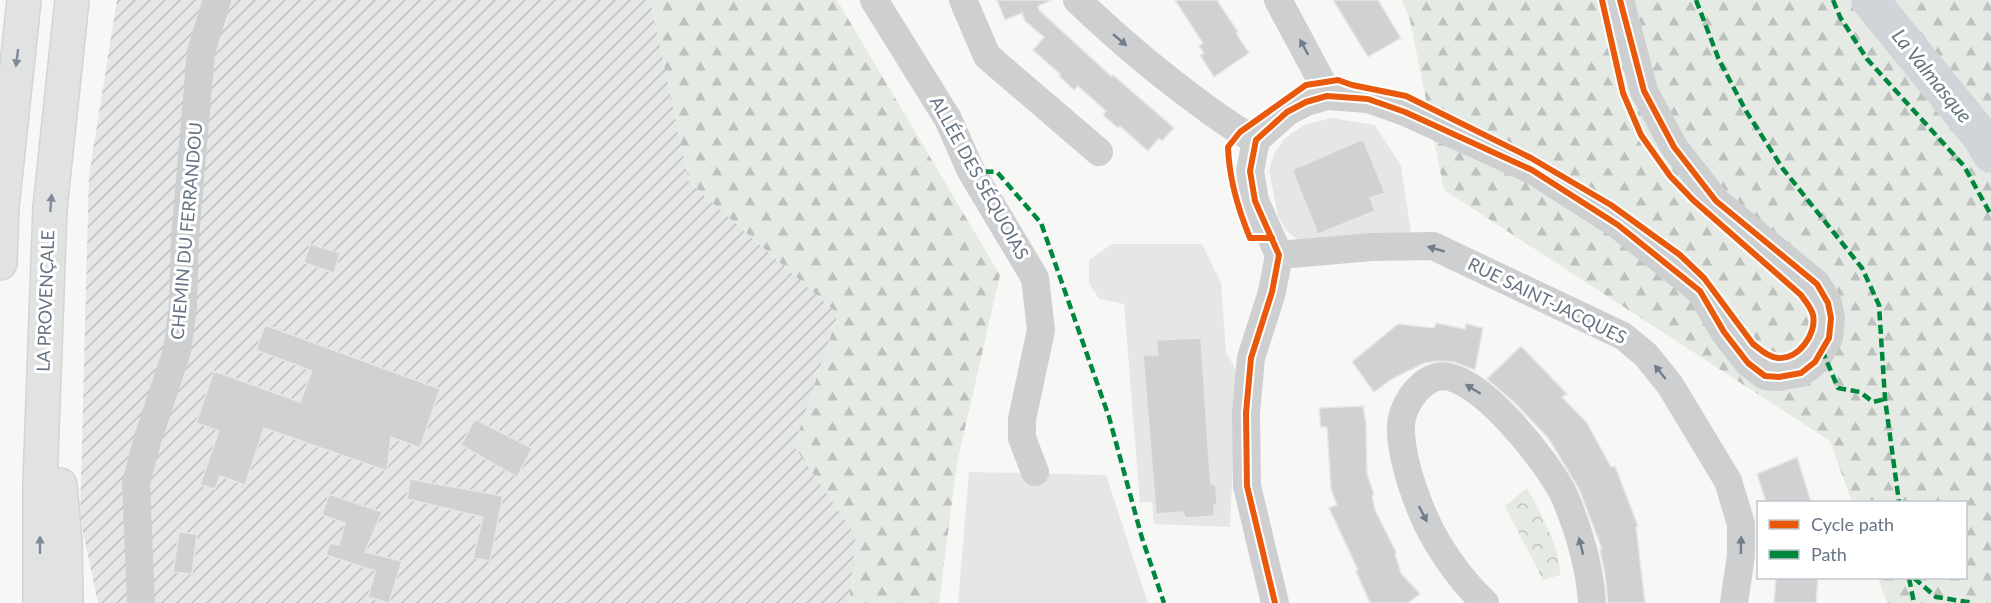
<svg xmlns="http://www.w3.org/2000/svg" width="1991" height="603" viewBox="0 0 1991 603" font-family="Lato,sans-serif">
<defs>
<pattern id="industrial-furrows" width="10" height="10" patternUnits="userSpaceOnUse" patternTransform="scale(1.5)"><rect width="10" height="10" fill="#e5e7e7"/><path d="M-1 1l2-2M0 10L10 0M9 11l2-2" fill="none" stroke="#bdc0c1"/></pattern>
<pattern id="forest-firs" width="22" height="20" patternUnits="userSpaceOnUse" patternTransform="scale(1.5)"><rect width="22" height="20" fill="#e6eae4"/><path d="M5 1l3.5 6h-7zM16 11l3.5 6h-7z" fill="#bec2be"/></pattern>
<pattern id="park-crowns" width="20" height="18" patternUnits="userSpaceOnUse" patternTransform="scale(1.5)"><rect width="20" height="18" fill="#e6eae4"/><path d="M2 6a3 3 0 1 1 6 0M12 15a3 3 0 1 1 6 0" fill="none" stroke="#bec2be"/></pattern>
</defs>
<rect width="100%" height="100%" fill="#f7f7f6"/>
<path fill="#e5e7e7" d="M1331 118 1375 125 1401 166 1411 232 1302 244 1286 230 1278 216 1269 170 1274 154 1285 138 1304 125Z
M1112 244H1202L1221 283 1226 352 1237 372 1230 527 1154 524 1152 502 1140 503 1124 304 1099 299 1089 283V260Z
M969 472 1106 475 1148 603H958Z"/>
<path fill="url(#industrial-furrows)" d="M117 0H650L689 182 838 314 794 446 856 536 849 603H98L80 518 89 175Z"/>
<path fill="url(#forest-firs)" d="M650 0H837L1000 275 957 463 939 603H849L856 536 794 446 838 314 689 182Z
M1402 0H1991V603H1887L1878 578H1966V502H1852L1830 441 1444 190 1410 20Z"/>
<path fill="url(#park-crowns)" d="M1527 488C1539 510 1562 551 1560 575L1543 580 1505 506Z"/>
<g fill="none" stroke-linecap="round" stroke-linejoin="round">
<path stroke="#d0d5d9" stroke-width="38" d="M1870 0 1983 139 1991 154"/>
</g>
<path fill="#d0d1d2" stroke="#e6e6e6" stroke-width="1.5" d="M997 0H1052L1038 6 1039 10 1112 77 1113 75 1174 128 1162 141 1159 138 1148 151 1120 126 1118 128 1103 115 1106 111 1078 86 1074 90 1059 76 1061 75 1033 50 1044 37 1025 21 1022 13 1005 20Z
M1175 0H1217L1238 32 1236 33 1249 53 1214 77 1200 55 1204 53 1199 46 1203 43Z
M1333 0H1378L1401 38 1368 57Z
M1363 139 1385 193 1370 198 1375 211 1318 234 1292 170Z
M310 244 340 253 334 273 304 263Z
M1436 323 1465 329 1466 324 1483 328 1475 370 1454 362 1438 361 1424 363 1392 379 1374 392 1352 362 1398 324 1434 328Z
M265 325 440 389 420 448 391 437 387 471 264 428 245 485 220 476 215 489 200 485 219 431 196 423 214 371 300 402 312 371 256 350Z
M1201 338 1209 460 1211 484 1216 485 1217 504 1214 505V516L1185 518 1183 512 1156 514 1143 355H1158L1156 340Z
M1521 346 1567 394 1562 397 1587 423 1611 467 1615 466 1638 526 1636 527 1645 603H1608L1605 574 1600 550 1602 549 1579 489 1549 439 1516 404 1487 379Z
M1363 406 1366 424 1367 474 1374 494 1372 496 1375 510 1396 552 1395 554 1401 573 1420 594 1408 603H1370L1356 571 1358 570 1329 508 1337 505 1331 489 1327 427H1321L1319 408Z
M475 419 532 448 517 477 461 445Z
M1797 457 1811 502H1766L1757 474Z
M410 479 503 496 490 561 473 558 483 517 407 499Z
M329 494 382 512 365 552 402 561 389 603 368 597 375 571 326 555 330 543 339 545 345 523 322 515Z
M179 532 197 534 192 574 173 572Z
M1776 578H1818L1816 603H1774Z"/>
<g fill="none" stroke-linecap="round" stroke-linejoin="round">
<g stroke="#d3d4d4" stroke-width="36">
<path id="highway" d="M0 263 2 207 24 0
M60 485 65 542 66 603
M40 603V484L50 208 72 0"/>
</g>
<path stroke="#cecfd1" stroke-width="28" d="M874 0 948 119 971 171 1035 278 1041 330 1022 419V438L1035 472
M963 0 987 56 1099 152
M1077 0C1117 38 1158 73 1202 105 1220 118 1237 131 1256 140
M1278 0 1322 82 1327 96
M1279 255 1372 247 1433 246 1623 336 1646 355 1670 385 1728 481 1741 524V555L1734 603
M141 603 136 483 148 438 177 351 183 306 185 238 201 52 217 0
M1275 603 1247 486 1246 413 1251 358 1272 292 1279 255 1255 201 1250 171 1256 140 1287 112 1306 102 1327 96 1368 99 1405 112 1532 170 1618 225 1700 291 1724 332 1748 363 1765 376 1779 377 1801 373 1815 362 1829 338 1831 318 1828 303 1817 284 1716 201 1674 147 1644 91 1620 0
M1485 603C1467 586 1450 564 1437 542 1420 514 1400 459 1401 426 1401 415 1406 405 1412 396 1417 389 1427 379 1437 377 1475 367 1551 466 1565 497 1579 531 1590 567 1592 603"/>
<use href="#highway" stroke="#e1e2e2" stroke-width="33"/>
<path stroke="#00873e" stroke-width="4.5" stroke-dasharray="9 4.5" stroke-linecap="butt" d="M1696 0 1719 60 1746 111 1783 169 1862 268 1879 305 1885 399 1899 502
M1833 0 1840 17 1867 59 1964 166 1991 215
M971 171 997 172 1041 223 1109 417 1142 538 1164 603
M1822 350 1838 388 1860 392 1873 402 1885 399
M1909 578 1914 603
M1914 578 1936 597 1974 603"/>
<g stroke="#fff" stroke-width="10">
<path id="cycleway" d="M1272 238H1250C1238 209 1229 178 1228 147L1240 132 1306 85 1338 80 1352 85 1406 96 1531 158 1611 205 1680 255 1704 278 1753 344C1761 350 1768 357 1778 358 1798 360 1817 334 1813 315 1811 307 1805 301 1801 295L1693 200 1670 176 1641 135 1623 93 1602 0
M1275 603 1247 486 1246 413 1251 358 1272 292 1279 255 1255 201 1250 171 1256 140 1287 112 1306 102 1327 96 1368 99 1405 112 1532 170 1618 225 1700 291 1724 332 1748 363 1765 376 1779 377 1801 373 1815 362 1829 338 1831 318 1828 303 1817 284 1716 201 1674 147 1644 91 1620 0"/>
</g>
<use href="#cycleway" stroke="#e8590c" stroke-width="6"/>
</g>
<defs><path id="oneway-solid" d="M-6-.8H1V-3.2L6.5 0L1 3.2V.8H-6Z" transform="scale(1.5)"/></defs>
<g fill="#717d8d">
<use href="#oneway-solid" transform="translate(1120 40) rotate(40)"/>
<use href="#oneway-solid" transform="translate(1304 47) rotate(-118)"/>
<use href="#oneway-solid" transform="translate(1436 249) rotate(-164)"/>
<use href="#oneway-solid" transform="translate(1660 372) rotate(-129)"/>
<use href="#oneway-solid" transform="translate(1473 389) rotate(-148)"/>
<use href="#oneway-solid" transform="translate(1423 514) rotate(63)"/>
<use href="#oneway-solid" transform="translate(1741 545) rotate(-89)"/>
<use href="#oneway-solid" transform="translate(1581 546) rotate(-104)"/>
</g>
<g fill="#7f8a98">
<use href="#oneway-solid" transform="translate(17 58) rotate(97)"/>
<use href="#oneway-solid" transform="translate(51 203) rotate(-85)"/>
<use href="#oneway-solid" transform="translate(40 545) rotate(-90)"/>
</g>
<g text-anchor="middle" stroke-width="6" stroke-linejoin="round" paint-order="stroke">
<g font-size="18" fill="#677485" stroke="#fff">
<text transform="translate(979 178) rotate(61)" y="6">ALLÉE DES SÉQUOIAS</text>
<text transform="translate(187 231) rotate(-85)" y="6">CHEMIN DU FERRANDOU</text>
<text transform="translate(46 301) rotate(-88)" y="6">LA PROVENÇALE</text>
<text transform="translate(1547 301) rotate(26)" y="6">RUE SAINT-JACQUES</text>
</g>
<g font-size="20" font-style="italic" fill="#637581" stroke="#fff">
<text transform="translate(1932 76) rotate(51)" y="7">La Valmasque</text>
</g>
</g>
<rect x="1757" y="501" width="210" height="78" fill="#ffffff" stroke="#c2c7ce" stroke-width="1.5"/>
<rect x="1769" y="520" width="30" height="9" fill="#e8590c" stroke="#c2c7ce" stroke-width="1.5"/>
<text x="1811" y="531" font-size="18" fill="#677485">Cycle path</text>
<rect x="1769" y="550" width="30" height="9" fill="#00873e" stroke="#c2c7ce" stroke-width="1.5"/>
<text x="1811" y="561" font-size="18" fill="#677485">Path</text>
</svg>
